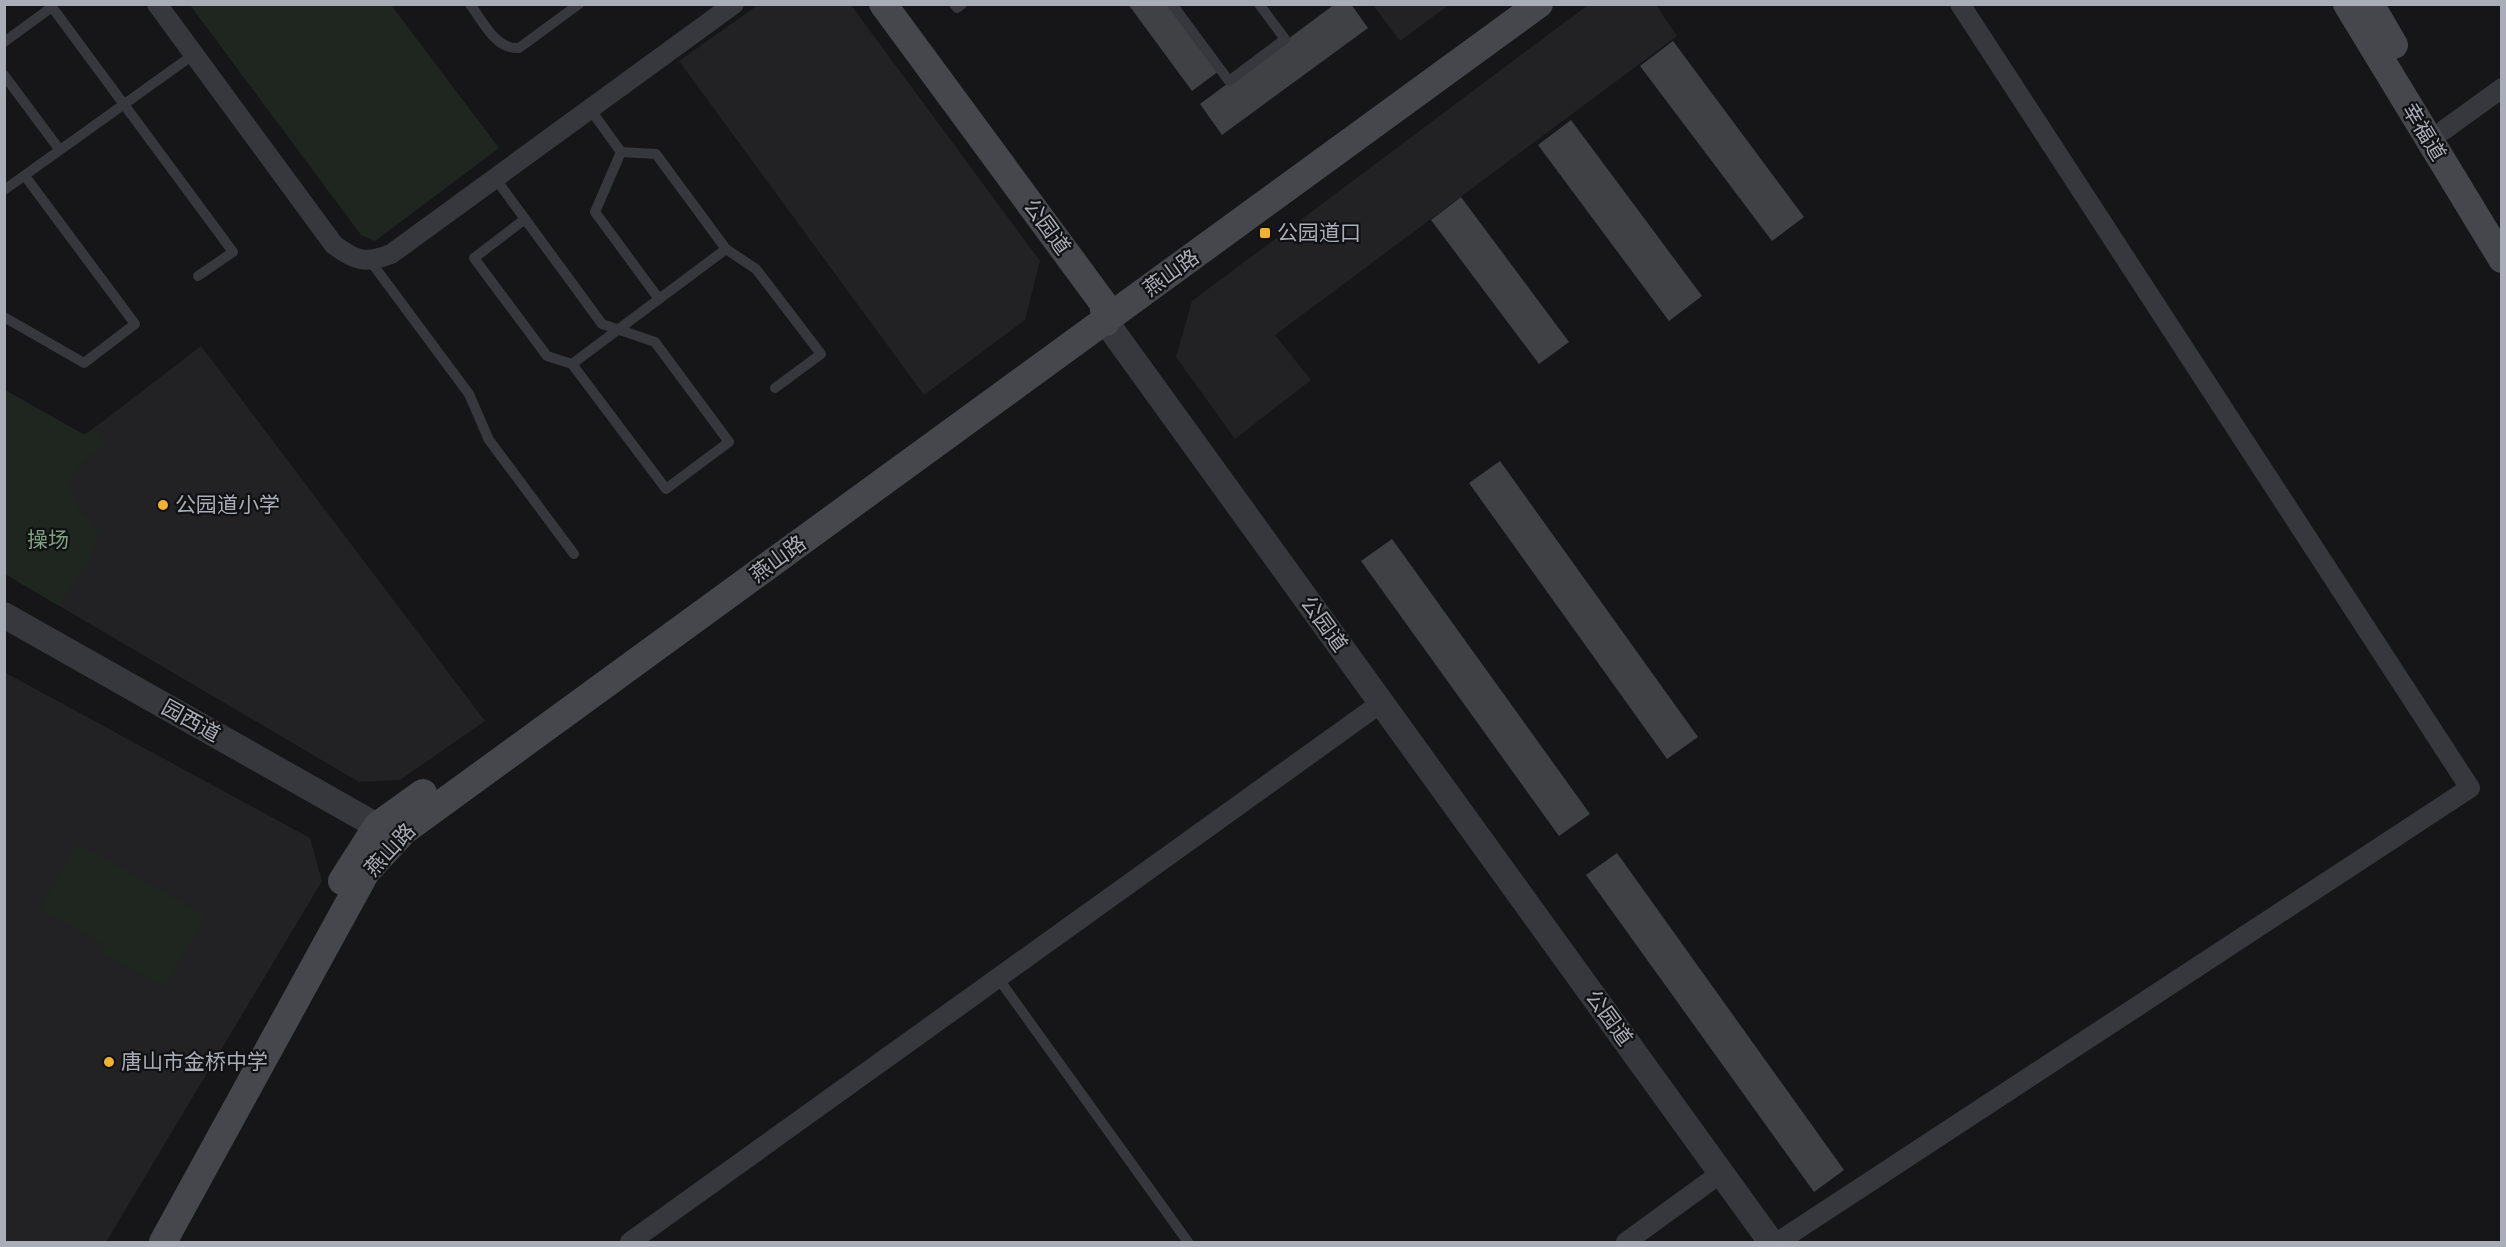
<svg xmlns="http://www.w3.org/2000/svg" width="2506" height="1247" viewBox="0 0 2506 1247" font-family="'Fira Sans','Noto Sans SC',sans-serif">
<rect width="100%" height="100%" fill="#161618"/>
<path fill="#222225" d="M758 5H851L1040 261 1025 320 924 395 679 61Z
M1373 5H1449L1400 41Z
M1588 5H1656L1677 36 1275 335 1311 380 1235 439 1176 357 1192 301Z
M201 346 485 721 400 780 359 782 5 574V390L85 435Z
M4 672 310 838 322 881 106 1242H5Z"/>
<path fill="#1e261f" d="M190 5H391L499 148 375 241 361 235Z
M5 390 84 435 95 427 107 443C59 479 61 486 98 532L93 556 59 606 5 574Z
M77 843 206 916 165 988 100 952 104 945 40 909Z"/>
<path fill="#404145" d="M1128 4H1176L1223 68 1192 91Z
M1335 4H1351L1368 28 1222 135 1200 104Z
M1673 41 1804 217 1772 241 1640 66Z
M1571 120 1702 296 1669 321 1538 145Z
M1461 197 1569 342 1539 364 1431 220Z
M1500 461 1698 737 1667 759 1469 483Z
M1392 539 1590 814 1559 836 1361 561Z
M1617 853 1844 1170 1814 1192 1586 875Z"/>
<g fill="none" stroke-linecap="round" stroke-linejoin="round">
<path stroke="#37383d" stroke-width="10" d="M470 4C483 22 496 50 519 48L579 4
M954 4 957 8 962 4
M1172 4 1229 81 1285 39 1259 4
M4 42 52 7 233 252 198 276
M4 75 59 149
M590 109 621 152 595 212 659 299
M495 178 602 324 655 342 729 442 666 489 572 364C624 325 675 287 726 249L656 154 621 152
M4 190 193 55
M525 219 474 258 547 356 572 364
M726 249 756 269 821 354 775 388
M371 262 469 394 489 440 574 554
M4 317 84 363 135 324 25 176
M998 978 1188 1242"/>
<path stroke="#37383d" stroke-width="20" d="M157 4 334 245C356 261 365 264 391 254L734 4
M2444 130 2502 88
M630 1242 1381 703
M1626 1242 1721 1173
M1778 1242 2470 788 1960 4"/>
<path stroke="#37383d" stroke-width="26" d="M1106 322 1771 1242
M4 615 377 826"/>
<path stroke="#45474d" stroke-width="28" d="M883 4 1103 303 1106 322
M2347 4 2502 259
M2370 4 2394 45
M342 881 377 826 423 793
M163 1242 366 872 404 831 1539 4"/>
</g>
<g fill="#f2b134" stroke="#111113" stroke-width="2">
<rect x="1259" y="227" width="12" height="12" rx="3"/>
<circle cx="163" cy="505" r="6"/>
<circle cx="109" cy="1062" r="6"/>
</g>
<g text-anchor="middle" stroke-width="4.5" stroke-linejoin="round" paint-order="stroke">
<g font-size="21" fill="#a8adb8" stroke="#111113">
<text transform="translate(2424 132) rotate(59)" y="7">幸福道</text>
<text transform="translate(1047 227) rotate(54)" y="7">公园道</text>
<text transform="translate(1171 273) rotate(-36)" y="7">燕山路</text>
<text transform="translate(778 559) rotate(-36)" y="7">燕山路</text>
<text transform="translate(1324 624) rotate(54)" y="7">公园道</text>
<text transform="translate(191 721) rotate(29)" y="7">园西道</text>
<text transform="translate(390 850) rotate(-47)" y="7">燕山路</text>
<text transform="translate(1609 1018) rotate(54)" y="7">公园道</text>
</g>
<g font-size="21" fill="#a8adb8" stroke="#111113" text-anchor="start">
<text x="1277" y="240">公园道口</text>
<text x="175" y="512">公园道小学</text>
<text x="121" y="1069">唐山市金桥中学</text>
</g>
<g font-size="21" fill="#7fa381" stroke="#111113">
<text x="48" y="547">操场</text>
</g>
</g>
<rect width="2506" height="1247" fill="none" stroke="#a8adb8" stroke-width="12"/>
</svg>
